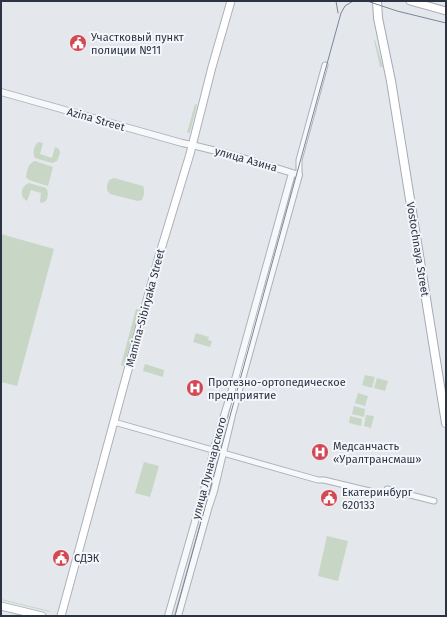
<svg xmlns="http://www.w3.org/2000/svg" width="447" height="617" viewBox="0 0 447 617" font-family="'Fira Sans',sans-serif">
<rect width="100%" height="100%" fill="#e4e7ec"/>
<path fill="#c8d6c5" d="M374 40H375L383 67H380Z
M195 104 197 105 190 132 189 133H187Z
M38 142 43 143 40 154 52 158 55 147 59 149 60 153 57 161 52 163 35 158C32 153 34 146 38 142Z
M35 161 53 167 48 186 29 180 26 177C27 171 28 163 35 161Z
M114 178 143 186C145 191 144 195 142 200L138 201 110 194 107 190V185L109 180Z
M29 183 46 188C49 192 48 197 46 201L42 203 40 202 41 193 31 190 27 201 23 198C20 192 23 185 29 183Z
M1 234 54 249 17 386 1 382Z
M136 309 140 310 124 366 121 365Z
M196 333 209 337 208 340 212 341 210 347 193 342Z
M145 364 164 370 163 377 143 371Z
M365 375 375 377 372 388 362 385Z
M377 378 388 381 385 391 374 388Z
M358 393 368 396 365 406 355 403Z
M354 406 365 409 364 417 352 414Z
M366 415 374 416 371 428 364 426Z
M350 416 362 419 361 426 349 423Z
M144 462 159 466 150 497 135 493Z
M327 536 348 541 338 581 318 576Z
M1 599 50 611V612L1 600Z"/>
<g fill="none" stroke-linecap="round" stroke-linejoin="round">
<g stroke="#acb1ba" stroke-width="7">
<path id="minor" d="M299 175V160L325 65
M114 422 318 480H324L382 494 386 492 387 489 434 501"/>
</g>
<g stroke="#acb1ba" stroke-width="8">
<path id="tertiary" d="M1 92 182 143C222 151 260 163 299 175L232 415 214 491 209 506 178 616
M168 616 204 490 215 445 234 383 292 173"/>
</g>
<g stroke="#acb1ba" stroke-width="9">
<path id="secondary" d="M410 1 446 11
M1 606 42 616
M61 616 159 256 190 154 212 67 231 1"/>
</g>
<g stroke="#a3aab8" stroke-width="10">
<path id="primary" d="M377 1 378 18 391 81 400 137 446 423"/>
</g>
<use href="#minor" stroke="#f7f8fa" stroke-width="5"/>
<use href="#tertiary" stroke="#f7f8fa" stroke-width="6"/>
<use href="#secondary" stroke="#fff" stroke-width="7"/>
<use href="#primary" stroke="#fff" stroke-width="8"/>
<path stroke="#7d8596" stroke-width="1" d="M336 1 338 13
M367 1 397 11 446 23
M175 616 341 13 345 6 353 1"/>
</g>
<defs>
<g id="civic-disc" transform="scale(0.9)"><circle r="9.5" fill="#d24853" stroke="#f4f6f9"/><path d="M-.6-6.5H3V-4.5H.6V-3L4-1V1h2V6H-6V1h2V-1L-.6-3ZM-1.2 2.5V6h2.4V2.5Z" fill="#fff"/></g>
<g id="hospital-disc" transform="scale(0.9)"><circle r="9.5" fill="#d24853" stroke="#f4f6f9"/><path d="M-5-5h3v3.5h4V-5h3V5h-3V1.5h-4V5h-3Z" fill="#fff"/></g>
</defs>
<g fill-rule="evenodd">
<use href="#civic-disc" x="78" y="43"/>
<use href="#hospital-disc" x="195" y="388"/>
<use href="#hospital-disc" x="320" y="452"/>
<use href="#civic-disc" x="329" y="498"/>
<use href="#civic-disc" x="61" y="558"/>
</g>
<g text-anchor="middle" stroke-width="4" stroke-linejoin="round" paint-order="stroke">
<g font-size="11" fill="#2b3345" stroke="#f4f6f9" text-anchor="start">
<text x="91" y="41">Участковый пункт<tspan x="91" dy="13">полиции №11</tspan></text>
<text x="208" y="386">Протезно-ортопедическое<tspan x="208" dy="13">предприятие</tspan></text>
<text x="333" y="450">Медсанчасть<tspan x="333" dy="13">«Уралтрансмаш»</tspan></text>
<text x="342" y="496">Екатеринбург<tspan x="342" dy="13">620133</tspan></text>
<text x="74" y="562">СДЭК</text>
</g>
<g font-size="11" fill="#2b3345" stroke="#f4f6f9">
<text transform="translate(96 119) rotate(16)" y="4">Azina Street</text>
<text transform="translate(246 159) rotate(16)" y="4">улица Азина</text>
<text transform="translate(418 249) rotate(81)" y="4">Vostochnaya Street</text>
<text transform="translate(145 308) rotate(-75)" y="4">Mamina-Sibiryaka Street</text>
<text transform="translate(209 468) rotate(-75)" y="4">улица Луначарского</text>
</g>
</g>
<rect width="447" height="617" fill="none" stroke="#2b3345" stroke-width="4"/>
</svg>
